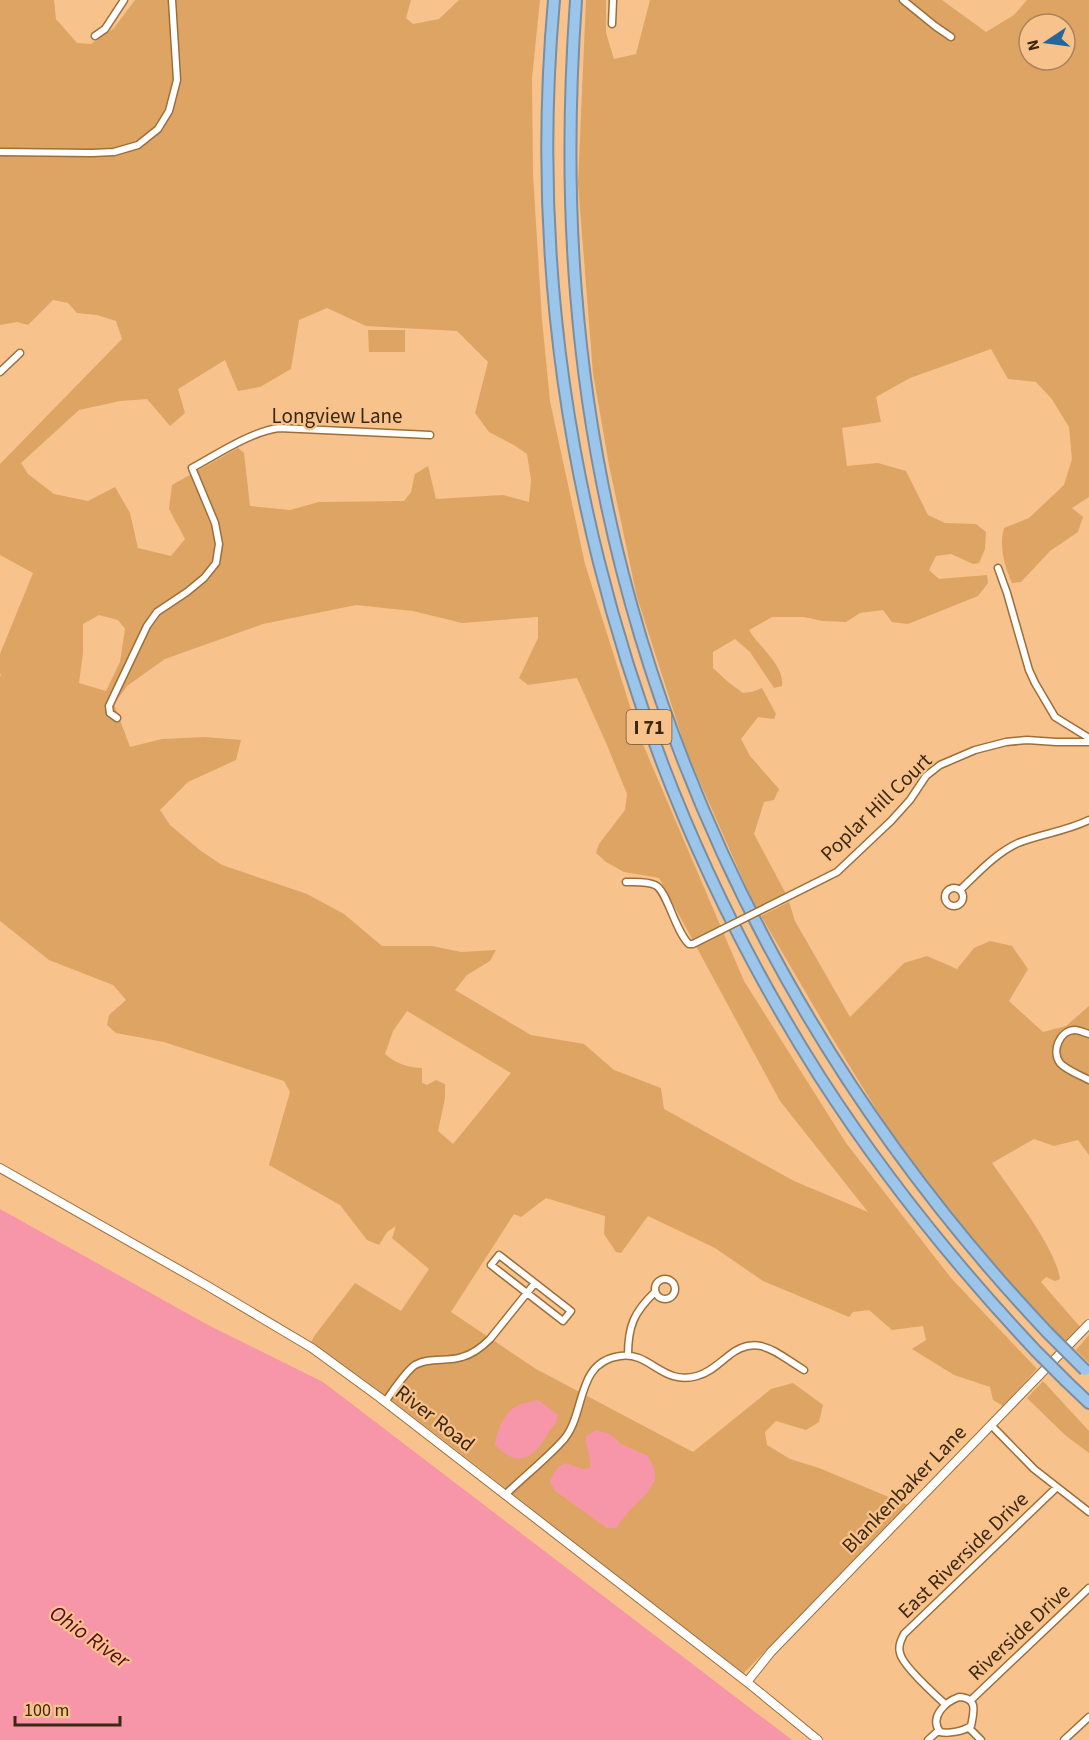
<svg xmlns="http://www.w3.org/2000/svg" width="1089" height="1740" viewBox="0 0 1089 1740" font-family="'Source Sans 3',sans-serif">
<rect width="100%" height="100%" fill="#f7c28b"/>
<path fill="#dea464" fill-rule="evenodd" d="M0 0H54L56 19 77 43 91 44 114 28 135 0H411L406 18 413 24 439 19 459 0H540L532 78 533 174 542 320 550 401 585 564 639 735 744 981 846 1143 951 1278 1037 1369 1003 1406 993 1400 990 1387 954 1375 912 1349 926 1340 923 1326 892 1330 869 1310 853 1312 849 1317 763 1281 715 1248 648 1216 621 1253 616 1252 604 1234 605 1216 546 1198 521 1217 514 1214 451 1312 536 1369 693 1452 771 1389 793 1383 823 1405 819 1422 806 1430 776 1421 765 1432 767 1445 790 1459 819 1468 908 1505 743 1674C654 1606 566 1536 478 1467 424 1425 370 1383 313 1345L311 1342 315 1335 355 1283 401 1311 429 1269 392 1238 396 1226 387 1232 379 1245 367 1240 340 1205 269 1165 290 1092 284 1081 164 1042 116 1033 107 1025 109 1015 126 1000 113 985 49 960 0 921V677L1 674H0V654L33 573 0 555V464L122 339 116 321 97 315 77 313 68 303 53 300 28 325 17 322 0 325ZM327 308 366 326 457 331 488 362 475 413 489 432 514 445 527 454 531 480 529 502 503 495 436 499 428 466 415 474 411 492 404 501 319 502 290 510 250 506 244 453 238 448 172 485 169 509 185 539 171 556 138 548 130 513 115 487 88 501 54 494 28 474 21 463 79 410 120 401 147 399 170 426 185 413 178 389 225 360 238 391 260 387 291 369 299 320ZM356 605 413 611 462 623 538 617V638L519 678 528 685 577 678 607 745 627 794 625 810 599 844 596 853 606 862 624 872 659 878 780 1101 868 1212 794 1181 664 1109 661 1088 614 1070 584 1044 531 1035 455 990 467 975 490 961 496 950 461 952 432 946H382L344 914 307 894 222 865 201 851 170 825 160 810 188 782 236 760 241 740 204 737 162 739 130 747 114 704 127 686 165 659 263 624ZM99 615 118 620 125 629 120 662 106 691 79 683 83 653V624ZM407 1011 511 1073 453 1144 438 1131 445 1098V1084L436 1080 427 1085 422 1083V1068C409 1068 395 1063 385 1054L393 1031Z
M586 0H606V33L614 59 636 54 650 0H942L986 32 1014 15 1027 0H1089V497L1072 508 1083 517 1078 532 1050 551 1021 582 1012 583C1004 565 999 546 1004 528L1029 518 1064 485 1072 459 1069 427 1051 398 1036 382 1008 379 991 349 910 378 876 397 881 422 842 428 847 466 878 463 906 471 928 515 945 523 976 524 986 532 985 549 979 563 973 564 951 554 936 556 929 570 939 579 987 575 988 583 978 596 908 624 892 622 883 610 860 613 846 622 823 621 804 617H772L749 630C759 647 785 666 782 686L774 688 750 652 735 639 713 652V668L728 682 743 693 752 692 762 688 776 714 774 719 758 717 741 739 750 756 779 789 774 800 764 802 754 834 786 894 756 909 687 753 637 597 609 465 593 373 578 184ZM1029 24H1065V60H1029Z
M368 330H405V352H369Z
M789 902 795 921 850 1017 904 963 927 956 957 969 974 948 990 941 1012 946 1028 969 1009 1001 1043 1032 1066 1026 1089 1006V1155L1078 1140 1054 1146 1034 1139 992 1163C1011 1191 1056 1248 1060 1279L1055 1281 1046 1277 1041 1282 1081 1328 1065 1342 1013 1286 947 1209 895 1140 833 1039 761 916Z
M1089 1335V1363L1076 1350Z
M1043 1381 1089 1431V1453L1065 1435 1027 1398Z"/>
<path fill="#f896a9" d="M0 1209 208 1325 323 1382 792 1740H0Z
M538 1400 558 1415C557 1423 551 1428 547 1435 532 1460 517 1468 495 1445 496 1433 504 1413 515 1407 521 1403 531 1402 538 1400Z
M596 1430 610 1434 621 1444 648 1456 654 1468 655 1480 647 1493 628 1512 616 1528H607L555 1491 550 1481 557 1468 565 1463 582 1469 590 1468C592 1457 585 1448 586 1436Z"/>
<g fill="none" stroke-linecap="round" stroke-linejoin="round">
<g stroke="#9e6e38" stroke-width="9">
<path id="minor" d="M903 0 935 26 951 37
M612 24 613 0
M95 36 105 29 124 0
M0 152 92 153 114 152 138 145 158 129 169 111 177 80 172 0
M0 372 20 353
M998 568 1007 593 1029 670 1035 683 1055 717 1089 738
M117 718 110 713 109 706 147 626 157 612 187 592 204 578 216 563 219 544 215 523 192 468C216 455 252 431 279 428L430 435
M626 882C635 882 647 881 655 885 667 890 675 931 689 944H693L721 930
M945 897a9 9 0 1 1 18 0a9 9 0 1 1-18 0Z
M960 890C978 873 996 853 1018 843 1041 834 1067 831 1089 820
M769 906 837 872 891 821 910 800 926 776 940 765 975 750 1006 742 1027 740 1056 742H1089
M1089 1034C1085 1033 1079 1030 1075 1030 1060 1030 1051 1051 1060 1063 1066 1070 1080 1075 1089 1080
M499 1255 571 1311 563 1321 491 1265Z
M655 1289a10 10 0 1 1 20 0a10 10 0 1 1-20 0Z
M628 1355C628 1326 634 1312 655 1292
M385 1402C393 1391 405 1372 415 1365 429 1357 447 1362 462 1357 473 1354 482 1347 490 1339L535 1283
M992 1426 1034 1469 1089 1512
M505 1495C523 1477 549 1457 565 1438 586 1411 576 1362 620 1356 650 1351 662 1386 697 1376 709 1373 718 1364 727 1357 757 1331 777 1354 804 1370
M959 1697C978 1698 974 1711 971 1726 964 1731 949 1734 940 1732 929 1717 945 1702 959 1697Z
M971 1700 1089 1588
M945 1704C934 1694 902 1665 900 1653 898 1646 901 1640 904 1634L1056 1488
M969 1728 981 1740
M928 1740 938 1731
M1064 1740 1089 1717"/>
</g>
<g stroke="#9e6e38" stroke-width="10">
<path id="tertiary" d="M0 1168 206 1285 312 1348 379 1397 747 1682 818 1740
M747 1682 771 1652 1089 1324"/>
</g>
<g stroke="#7a8e9f" stroke-width="14">
<path id="motorway" d="M554 0C520 376 618 759 820 1077 883 1175 956 1266 1036 1351
M576 0C569 98 568 195 576 293 607 685 778 1047 1047 1332
M1067 1382 1089 1403"/>
</g>
<use href="#minor" stroke="#fff" stroke-width="6"/>
<use href="#tertiary" stroke="#fff" stroke-width="8"/>
<use href="#motorway" stroke="#9cc5ec" stroke-width="10"/>
<g stroke="#9e6e38" stroke-width="9" stroke-linecap="butt">
<path id="minor-bridge" d="M721 930 769 906"/>
</g>
<g stroke="#7a8e9f" stroke-width="14" stroke-linecap="butt">
<path id="motorway-bridge" d="M1047 1332 1085 1370
M1036 1351 1067 1382"/>
</g>
<use href="#minor-bridge" stroke="#fff" stroke-width="6"/>
<use href="#motorway-bridge" stroke="#9cc5ec" stroke-width="10"/>
</g>
<g text-anchor="middle" stroke-width="4.5" stroke-linejoin="round" paint-order="stroke">
<rect fill="#f7c28b" stroke="#745636" stroke-width="1.5" x="626.5" y="710" width="45" height="34" rx="4.5"/>
<g font-size="20" font-weight="bold" fill="#3c2811">
<text x="649" y="734">I 71</text>
</g>
<g font-size="21" fill="#3c2811" stroke="#f7c28b">
<text x="337" y="423">Longview Lane</text>
<text transform="translate(876 807) rotate(-44)" y="7">Poplar Hill Court</text>
<text transform="translate(435 1418) rotate(38)" y="7">River Road</text>
<text transform="translate(904 1489) rotate(-46)" y="7">Blankenbaker Lane</text>
<text transform="translate(963 1555) rotate(-44)" y="7">East Riverside Drive</text>
<text transform="translate(1019 1632) rotate(-43)" y="7">Riverside Drive</text>
</g>
<g font-size="22" font-style="italic" fill="#550923" stroke="#f7c28b">
<text transform="translate(90 1636) rotate(35)" y="8">Ohio River</text>
</g>
</g>
<g transform="translate(1047 42) rotate(257)"><circle r="28" fill="#f7c28b" stroke="#ac845a" stroke-width="1.5"/>
<path d="M0-4.5L10 22L0 15L-10 22Z" fill="#25669c"/>
<text y="-9" font-size="16" font-weight="bold" text-anchor="middle" fill="#3c2811">N</text>
</g>
<path d="M15 1716v9h105v-9" fill="none" stroke="#3c2811" stroke-width="3"/>
<text x="24" y="1716" font-size="18" fill="#3c2811" stroke="#f7c28b" stroke-width="4.5" paint-order="stroke">100 m</text>
</svg>
